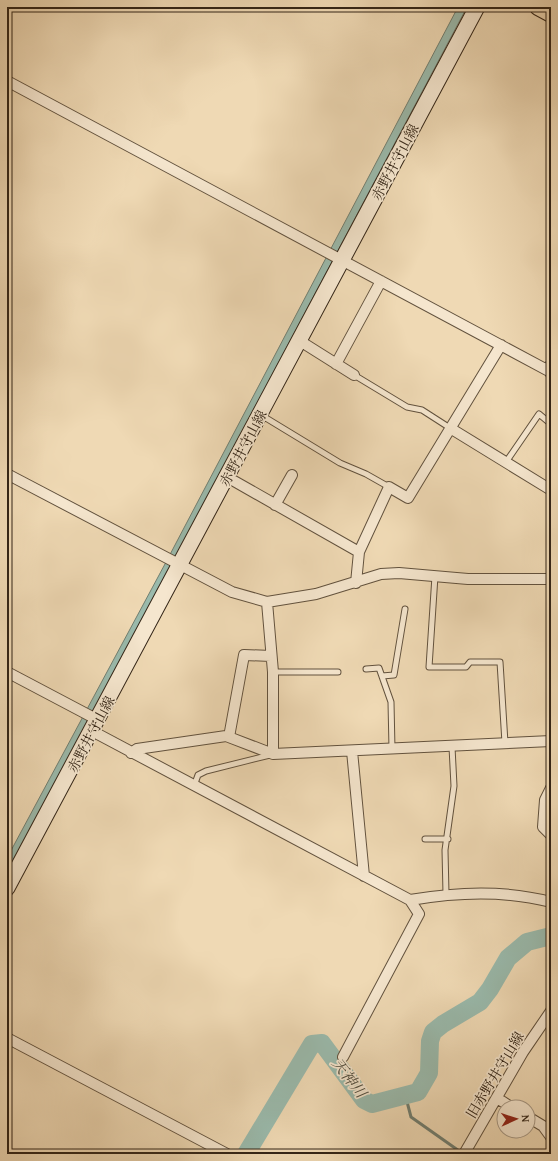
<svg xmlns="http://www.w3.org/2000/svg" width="558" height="1161" viewBox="0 0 558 1161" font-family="'Gentium Book Plus','Noto Serif JP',serif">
<rect width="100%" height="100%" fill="#efd9b4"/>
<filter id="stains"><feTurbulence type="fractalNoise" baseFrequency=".005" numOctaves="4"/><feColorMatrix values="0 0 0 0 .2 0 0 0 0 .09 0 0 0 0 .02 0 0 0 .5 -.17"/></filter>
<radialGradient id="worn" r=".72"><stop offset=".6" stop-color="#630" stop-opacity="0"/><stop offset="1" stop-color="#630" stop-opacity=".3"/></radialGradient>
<path fill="#9abaac" stroke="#717e70" d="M458 7H467L7 875V858L165 564Z"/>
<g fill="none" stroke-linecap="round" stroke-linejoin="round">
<path stroke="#717e70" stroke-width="3" d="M405 1094 411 1117 462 1153"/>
<path stroke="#9abaac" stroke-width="18" d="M246 1154 312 1044 322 1043 364 1100 372 1104 418 1092 429 1073 430 1041 433 1032 443 1024 480 1002 490 989 508 958 527 942 551 936"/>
<g stroke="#62523e" stroke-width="7">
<path id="service" d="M547 370 548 374 551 376
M354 375 407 407 422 410 450 428
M261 415 340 463 366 474 389 487
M506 462 539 414 551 424
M435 576 429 667H466L470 662H500L505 743
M366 669 379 668 391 702 392 749
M273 672H338
M382 676 394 675 405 609
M194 786 198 775 206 771 270 755
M425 839H448
M446 894 445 850 454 786 452 747"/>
</g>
<g stroke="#62523e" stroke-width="12">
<path id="minor" d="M7 81 547 370 551 364
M300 341 354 375
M336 364 381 281
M450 428 551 490
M7 474 232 592 267 602 316 594 381 574 399 573 468 579H551
M227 477 359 552
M275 505 292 475
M356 583 359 552 389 487 408 498 501 345
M267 602 273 672V754
M7 672 98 720
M92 731 410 900 419 914 343 1057
M229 737 244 655 271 656
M352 751 364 876
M131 753 137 749 226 736 273 754 551 741
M551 788 545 800 543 827 551 835
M410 900C458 892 504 890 551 902
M7 1038 227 1154
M497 1098 511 1107
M528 1117 543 1126 551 1137
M464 1154 523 1052 551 1011"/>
</g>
<g stroke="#332517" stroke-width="17">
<path id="secondary" d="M7 888 477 7"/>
</g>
<g stroke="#332517" stroke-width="18">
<path id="primary" d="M538 7 551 14"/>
</g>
<use href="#service" stroke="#f5e6ce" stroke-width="5"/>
<use href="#minor" stroke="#f5e6ce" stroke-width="10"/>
<use href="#secondary" stroke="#f5e6ce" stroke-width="15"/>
<use href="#primary" stroke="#efd9b4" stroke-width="16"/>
</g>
<g text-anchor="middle" stroke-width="3.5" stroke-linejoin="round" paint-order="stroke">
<g font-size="14" fill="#332517" stroke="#f5e6ce">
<text transform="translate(395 162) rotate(-62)" y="5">赤野井守山線</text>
<text transform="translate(243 448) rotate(-62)" y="5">赤野井守山線</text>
<text transform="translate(91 734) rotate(-62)" y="5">赤野井守山線</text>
<text transform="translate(495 1075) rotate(-59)" y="5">旧赤野井守山線</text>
</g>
<g font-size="15" font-style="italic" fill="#4d4a3c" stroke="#f5e6ce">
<text transform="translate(349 1078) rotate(52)" y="5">天神川</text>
</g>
</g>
<rect width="558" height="1161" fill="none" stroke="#efd9b4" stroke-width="24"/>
<rect x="8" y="8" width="542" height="1145" fill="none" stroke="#332517" stroke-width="2"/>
<rect x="12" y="12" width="534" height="1137" fill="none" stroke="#332517"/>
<g transform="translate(516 1119) rotate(87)"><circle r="19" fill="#f5e6ce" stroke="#a79985"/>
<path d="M0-3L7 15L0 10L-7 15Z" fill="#8f2418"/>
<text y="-6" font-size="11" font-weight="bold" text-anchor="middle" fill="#332517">N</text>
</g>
<rect width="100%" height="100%" filter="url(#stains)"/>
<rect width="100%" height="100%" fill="url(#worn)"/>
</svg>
